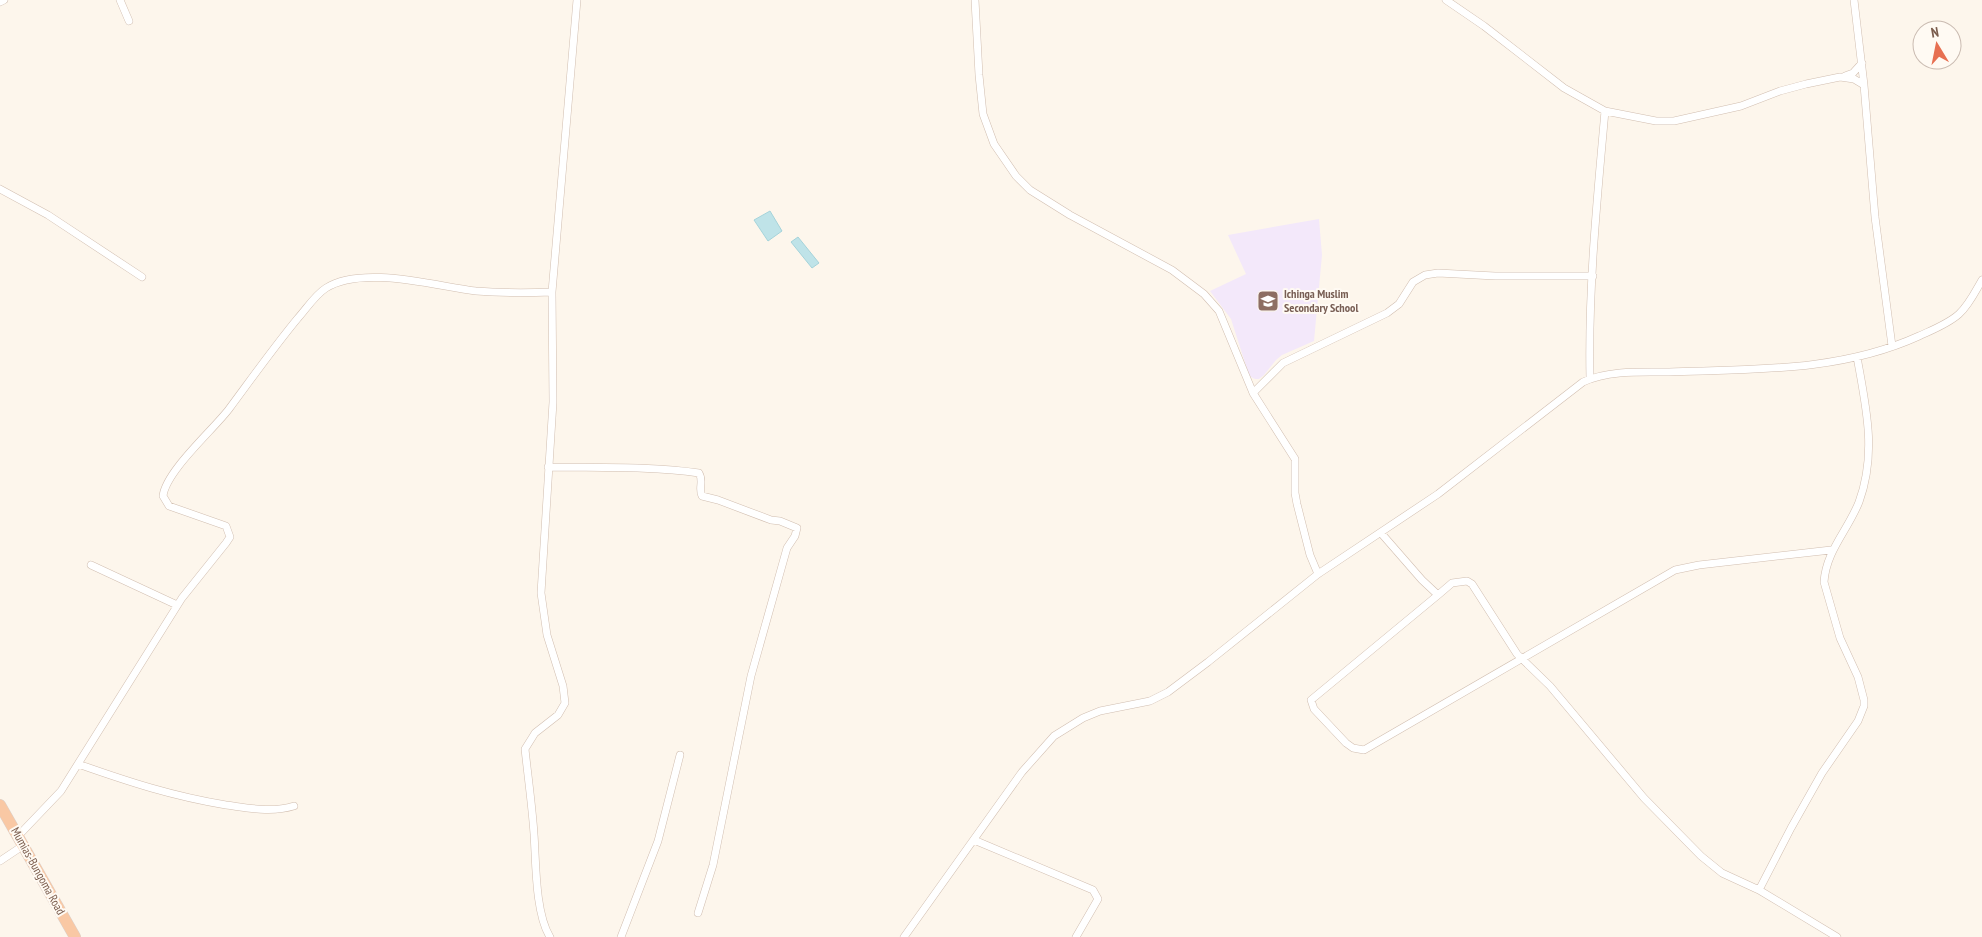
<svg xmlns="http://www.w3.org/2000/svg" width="1982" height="937" viewBox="0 0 1982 937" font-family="'PT Sans Narrow',sans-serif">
<rect width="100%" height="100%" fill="#fdf6ec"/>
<path fill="#f3e8fa" d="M1319 219 1322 255 1314 341 1282 355 1276 360 1264 375 1259 379H1255L1251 377 1248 372 1231 319 1210 291 1246 274 1228 235Z"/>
<path fill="#bfe3e8" stroke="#a5d3da" d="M770 211 782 231 768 241 754 220Z
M798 237 819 263 812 268 791 242Z"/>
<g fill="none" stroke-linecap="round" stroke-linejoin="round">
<g stroke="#d1beb0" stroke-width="8">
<path id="minor" d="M120 0 129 21
M975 0 979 75 983 114 994 144 1016 176 1030 190 1070 215 1172 270 1204 294 1219 311 1253 393 1295 459V493L1297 504 1310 555 1318 574
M1446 0 1484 26 1564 88 1605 111 1656 121H1674L1741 106 1780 91 1806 84 1840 77 1854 79 1864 85 1875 217 1892 346
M1854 0 1864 85
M0 2 4 0
M1845 76 1853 73 1862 63
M0 189 48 215 142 277
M1590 379C1588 290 1597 200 1605 111
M1253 393 1283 363 1387 313 1399 304 1413 282 1425 275 1438 273 1495 276H1593
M548 467C599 468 649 466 699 473 704 481 698 488 702 496L718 500 771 520 780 521 797 528 795 536 787 548 751 676 713 865 698 913
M1381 533 1422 580 1438 595 1452 583 1467 581 1472 584 1517 654 1550 686 1644 798 1701 856 1722 873 1759 890 1837 937
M91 565 177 605
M1438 595 1311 700 1314 709 1346 743 1353 748 1364 750 1675 570 1699 565 1831 550
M78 764C129 782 172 796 226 805 249 808 271 813 294 806
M19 835 61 791 182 598 226 543 230 537 226 526 169 506 163 496C166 471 213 430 229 409 252 378 274 347 298 318 307 308 315 295 326 288 362 265 435 286 476 291 501 293 526 293 552 292
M974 840 1093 890 1098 899 1076 937
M0 861 24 845
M1759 890 1791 828 1822 773 1858 721 1864 706V700L1858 677 1840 638 1824 582C1826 551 1848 530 1859 502 1877 453 1866 407 1857 357
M550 937C535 913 536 861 534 834 532 805 528 777 525 749L535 733 558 715 565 703 563 686 547 635 541 593 553 402 552 292 577 0
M621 937 658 841 680 755
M904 937 1022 772 1054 736 1083 718 1100 711 1150 701 1168 692 1208 662 1318 574 1438 494 1583 382C1608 370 1642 372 1669 372 1754 369 1840 372 1919 336 1932 330 1948 324 1959 314 1969 305 1975 292 1982 280"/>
</g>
<g stroke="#dad1cd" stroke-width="12">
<path id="trunk" d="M0 805 75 937"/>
</g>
<use href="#minor" stroke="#fff" stroke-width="7"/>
<use href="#trunk" stroke="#f9c8a4" stroke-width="11"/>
</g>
<defs>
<g id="school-square" transform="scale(1.125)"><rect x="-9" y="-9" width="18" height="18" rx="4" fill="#8d6e63" stroke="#fffaf3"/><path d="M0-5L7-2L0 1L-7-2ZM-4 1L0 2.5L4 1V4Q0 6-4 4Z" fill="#fff"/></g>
</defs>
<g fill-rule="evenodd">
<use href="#school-square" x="1268" y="301"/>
</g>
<g text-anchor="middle" stroke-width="4" stroke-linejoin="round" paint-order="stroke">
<g font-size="12" font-weight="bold" fill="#785e54" stroke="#fffaf3" text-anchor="start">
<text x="1284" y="298">Ichinga Muslim<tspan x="1284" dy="14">Secondary School</tspan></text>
</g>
<g font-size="12" fill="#7a5c4d" stroke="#fffaf3">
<text transform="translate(38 871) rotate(61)" y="4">Mumias-Bungoma Road</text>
</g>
</g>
<g transform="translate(1937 45) rotate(350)"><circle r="24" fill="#fffaf3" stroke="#cabbb1"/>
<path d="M0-4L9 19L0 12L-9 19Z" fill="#e76f51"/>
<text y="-8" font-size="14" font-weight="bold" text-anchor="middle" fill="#7a5c4d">N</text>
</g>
</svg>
